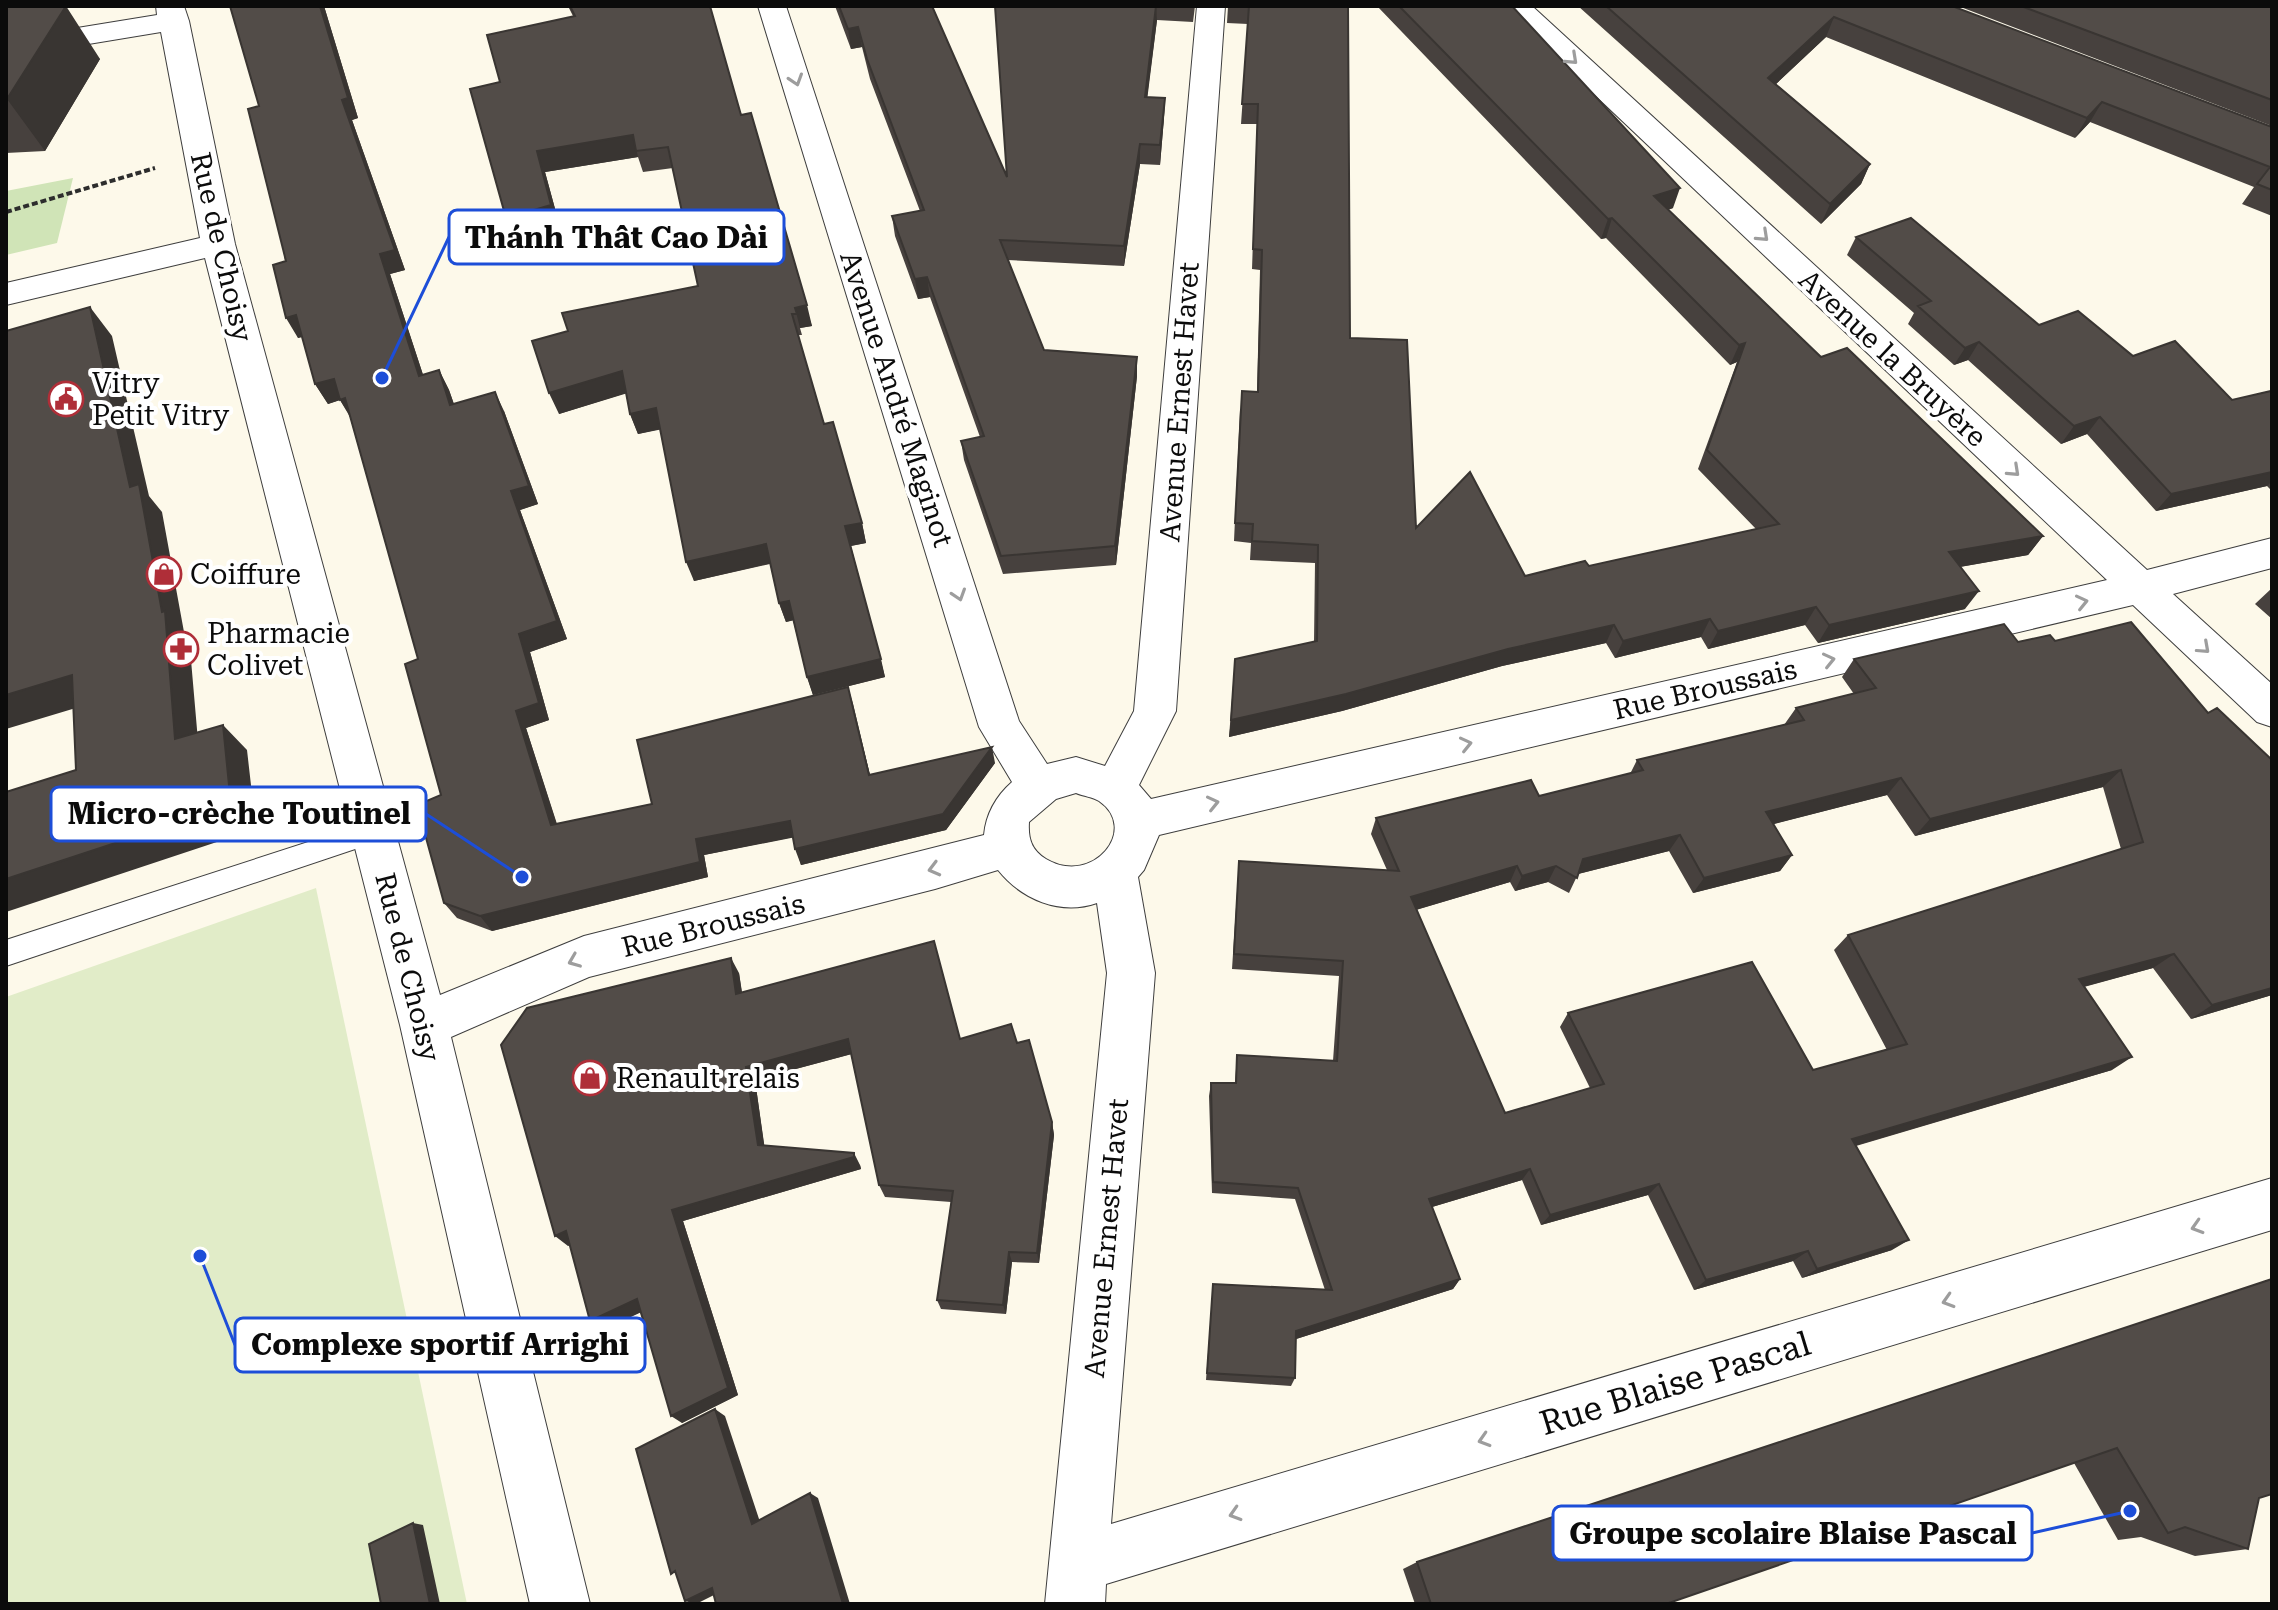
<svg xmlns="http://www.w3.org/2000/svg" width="2278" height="1610" viewBox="0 0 2278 1610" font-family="'Roboto Serif',serif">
<rect width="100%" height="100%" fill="#fdf9ea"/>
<path fill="#d0e4b7" d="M73 178 57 243 6 255V191Z"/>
<path fill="#e1ecc8" d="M316 888 467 1604H6V997Z"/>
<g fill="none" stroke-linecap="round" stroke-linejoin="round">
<g stroke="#3e3e3e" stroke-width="2">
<path id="service" d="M373 821 382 824 386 832 382 840 6 966V940Z"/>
</g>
<g stroke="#3e3e3e" stroke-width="2">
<path id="minor" d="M156 6H184L189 21 235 244 440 995 584 936 984 835C986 814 996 796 1012 782L979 727 758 6H786L1019 721 1047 764 1076 757 1105 766 1134 711 1197 6H1225L1176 711 1139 785 1151 799 2107 580 1501 6H1532L2147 570 2272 538V568L2173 594 2272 684V727L2257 722 2133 605 1159 835 1144 870 1138 877 1155 973 1111 1524 2272 1178V1230L1106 1584 1105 1604H1045L1107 973 1097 903C1060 916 1021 899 998 870L935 889 589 977 451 1037 590 1604H530L400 1025 205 258 6 305V283L200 238 161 32 28 54H6V36H28L157 15ZM1076 793C1083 796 1093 797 1099 801 1140 829 1093 887 1046 859 1031 850 1028 838 1029 822L1056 799Z"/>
</g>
<path stroke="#2d2d2d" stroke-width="4" stroke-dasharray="6 3" stroke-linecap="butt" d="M6 212 155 168"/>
<use href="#service" fill="#fff" fill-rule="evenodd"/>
<use href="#minor" fill="#fff" fill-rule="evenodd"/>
</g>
<path fill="#47413e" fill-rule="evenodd" d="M230 6H324L358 118 352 120 405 270 390 274 423 375 439 370 449 390 454 404 504 411 538 504 520 510 567 639 530 652 549 720 526 728 557 824 652 804 848 687 870 775 995 763 946 830 801 865 793 837 704 855 708 877 492 931 457 918 444 903 441 795 418 659 350 417 340 400 328 404 315 384 302 337 298 338 259 106Z
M568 6H710L741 115 812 326 800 328 802 335H798L824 424 862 523 866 543 851 546 885 677 813 695 807 677 793 620 786 622 779 603 770 564 694 581 660 429 638 434 630 414 626 393 559 414 568 331 698 286 673 168 643 172 638 157 545 172 560 227 515 239 506 218 500 82 573 16Z
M835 6H932L1007 177 995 6H1195L1193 22 1157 20 1147 97 1165 98 1164 118 1160 165 1140 164 1124 266 1008 260 1044 350 1137 357V376L1116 565 1003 574 964 460 961 441 980 437 930 297 918 299 895 236 892 216 920 211 870 79 862 47 851 49Z
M1228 6H1348L1350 338 1416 528 1525 576 1589 566 1756 529 1698 469 1737 362 1730 365 1606 238 1601 239 1377 6H1512L1673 208 1668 210 1821 357 2043 536 2028 555 1960 567 1965 609 1818 643 1805 625 1708 649 1701 637 1615 658 1606 643 1502 666 1342 711 1229 737 1235 659 1314 642 1315 563 1250 560 1251 543 1234 541 1240 410 1257 392 1260 270 1252 269 1257 124H1241L1248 24 1227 23Z
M1578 6H1952L2272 127V216L2242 204 2254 187 2090 122 2075 138 1826 37 1776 84 1870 164 1861 184 1821 224Z
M1958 6H2272V126Z
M6 7 100 59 45 151 6 153Z
M1856 237 2039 325 2133 356 2232 400 2272 393V491L2267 486 2156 511 2087 434 2061 444 1968 360 1954 365 1908 324 1914 313 1847 255Z
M2272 588V619L2255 604Z
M2050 635 2272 995 2191 1019 2153 968 2084 987 2112 1070 1856 1146 1892 1250 1802 1278 1793 1261 1694 1290 1648 1195 1541 1225 1522 1180 1432 1207 1460 1279 1453 1289 1296 1339 1295 1378 1291 1386 1206 1380 1213 1284 1325 1290 1295 1199 1212 1193 1209 1096 1211 1083H1235L1237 1055 1333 1061 1339 976 1232 969 1239 861 1387 870 1371 834 1376 818 1539 796 1630 774 1637 760 1784 725 1796 708 1854 694 1842 677 1854 659 2018 642ZM2103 787 2121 849 1848 935 1834 950 1887 1050 1813 1070 1568 1013 1560 1027 1590 1088 1505 1113 1416 910 1510 882 1515 891 1548 882 1569 893 1578 874 1669 851 1693 893 1780 871 1792 855 1773 824 1887 795 1915 836Z
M739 973 742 992 960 1039 1017 1043 1052 1122 1054 1135 1039 1263 1012 1262 1006 1314 941 1309 937 1300 951 1202 885 1197 879 1185 852 1054 755 1080 764 1145 860 1165 861 1169 683 1221 738 1395 682 1423 640 1312 603 1330 590 1321 570 1245 568 1246Z
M2272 1279 2259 1498 2248 1549 2195 1556 2141 1537 2118 1540 2074 1463 1666 1604H1415L1403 1569 1417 1562Z"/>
<path fill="#393532" d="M66 6 100 59 45 151 7 99Z
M320 6H324L358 118 352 120 405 270 390 274 430 396 419 376 380 254Z
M1156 6 1157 20 1145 117V97Z
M1834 17 1826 37 1761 98 1768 78Z
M858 27 862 47 851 49 848 29Z
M1165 98 1164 118 1160 165V145Z
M2102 102 2090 122 2075 138 2087 118Z
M633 135 638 157 545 172 560 227 515 239 506 218 537 151Z
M1140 144V164L1124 266V246Z
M1870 164 1861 184 1821 224 1830 204Z
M1680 188 1673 208 1648 216 1654 196Z
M1612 218 1606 238 1601 239 1608 219Z
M927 277 930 297 918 299 915 279Z
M807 305 812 326 800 328 795 308Z
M90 307 112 336 149 496 162 512 184 632 189 637 200 764 175 739 130 487Z
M296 315 308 335 298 338 286 318Z
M1979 342 1968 360 1954 365 1965 348Z
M1745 343 1737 362 1730 365 1739 345Z
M1137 357V376L1116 565 1115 546Z
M439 370 449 390 461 425 450 405Z
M622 371 631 392 559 414 549 393Z
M334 379 345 398 352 419 340 400 328 404 315 384Z
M495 392 504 411 538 504 520 510 567 639 530 652 549 720 526 728 562 841 551 825 516 711 519 634 511 491Z
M656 408 663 429 638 434 630 414Z
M2100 417 2087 434 2061 444 2074 426Z
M2272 472V481L2267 486 2156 511 2171 494Z
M862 523 866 543 850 546 845 526Z
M2043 536 2028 555 1936 571 1949 552Z
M766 544 772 563 694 581 686 562Z
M1979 591 1965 609 1818 643 1829 625Z
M789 601 795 620 786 622 779 603Z
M1816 607 1805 625 1708 649 1718 631Z
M1710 619 1701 637 1615 658 1623 641Z
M1614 625 1606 643 1502 666 1342 711 1229 737 1231 720 1508 649Z
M881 659 885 677 813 695 807 677Z
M72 675 99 701 6 729V695Z
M848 687 853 704 874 792 869 775Z
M223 725 247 750 256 829 6 912V879Z
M992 747 995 763 946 830 801 865 795 849Z
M2121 770 2103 787 1915 836 1930 819Z
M1901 778 1887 795 1755 829 1766 812Z
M790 821 796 837 704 855 708 877 492 931 480 916 696 839Z
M1680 835 1669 851 1574 875 1583 859Z
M1792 855 1780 871 1693 893 1704 878Z
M1517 866 1510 882 1405 913 1411 897Z
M1556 866 1548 882 1515 891 1522 876Z
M2174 954 2153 968 2060 993 2079 979Z
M731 958 739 973 744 1008 736 994Z
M2272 988V995L2191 1019 2212 1005Z
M848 1039 855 1053 755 1080 766 1157 758 1145 746 1067Z
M2132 1057 2112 1070 1837 1151 1852 1139Z
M1052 1122 1054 1135 1039 1263 1037 1253Z
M854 1153 860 1165 861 1169 683 1221 738 1395 682 1423 671 1416 672 1210Z
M1530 1169 1522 1180 1422 1210 1429 1199Z
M1659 1184 1648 1195 1541 1225 1550 1215Z
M566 1231 579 1241 568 1246 555 1236Z
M1909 1240 1892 1250 1802 1278 1817 1269Z
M1808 1251 1793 1261 1694 1290 1706 1280Z
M1009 1252 1012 1262 1006 1314 1003 1305Z
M1460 1279 1453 1289 1293 1340 1296 1331Z
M637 1299 648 1309 603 1330 590 1321Z
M715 1409 725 1416 762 1528 752 1524Z
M810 1493 818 1498 850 1604H843Z
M413 1523 423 1525 440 1604H429Z
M712 1588 722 1591 696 1604 685 1601Z"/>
<path fill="#524c48" stroke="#393532" stroke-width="2" fill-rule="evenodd" d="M66 6 7 99H6V7Z
M230 6H320L348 98 342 100 395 250 380 254 419 376 439 370 450 405 495 392 529 486 511 491 557 621 519 634 539 703 516 711 551 825 652 804 637 740 848 687 869 775 992 747 943 814 795 849 790 821 696 839 700 862 480 916 444 903 417 805 441 795 405 664 418 659 345 398 340 400 334 379 315 384 296 315 286 318 273 265 286 261 248 109 259 106Z
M570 6H710L741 115 751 113 807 305 795 308 797 314H792L824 424 833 422 862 523 845 526 881 659 807 677 789 601 779 603 766 544 686 562 656 408 630 414 622 371 549 393 532 341 568 331 562 313 698 286 668 147 636 151 633 135 537 151 551 205 506 218 470 89 500 82 487 35 575 16Z
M839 6H932L1007 177 995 6H1156L1145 97 1165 98 1160 145 1140 144 1124 246 1000 240 1044 350 1137 357 1115 546 1001 556 961 441 984 436 927 277 915 279 892 216 924 210 867 59 858 27 848 29Z
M1249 6H1348L1350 338 1407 340 1416 528 1470 472 1525 576 1585 561 1589 566 1779 524 1707 450 1745 343 1739 345 1612 218 1608 219 1399 6H1512L1680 188 1654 196 1821 357 1847 348 2043 536 1949 552 1979 591 1829 625 1816 607 1718 631 1710 619 1623 641 1614 625 1508 649 1346 694 1231 720 1235 659 1317 641 1318 545 1252 541 1253 524 1235 523 1242 391 1258 392 1262 250 1253 249 1258 104H1242Z
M1606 6H1952L2272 127V190L2257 184 2270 167 2102 102 2087 118 1834 17 1768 78 1870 164 1830 204Z
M2021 6H2272V100Z
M1911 218 2039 325 2078 311 2133 356 2175 341 2232 400 2271 391 2272 393V472L2171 494 2100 417 2074 426 1979 342 1965 348 1918 306 1931 301 1856 237Z
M90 307 130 487 139 484 162 612 165 611 175 739 223 725 231 805 6 879V792L76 770 72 675 6 695V331Z
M2131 622 2208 713 2217 708 2272 760V988L2212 1005 2174 954 2079 979 2132 1057 1852 1139 1909 1240 1817 1269 1808 1251 1706 1280 1659 1184 1550 1215 1530 1169 1429 1199 1460 1279 1296 1331 1295 1378 1207 1373 1213 1284 1332 1290 1298 1188 1213 1182 1211 1083H1236L1237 1055 1337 1061 1343 961 1234 954 1239 861 1399 871 1376 818 1531 780 1539 796 1643 770 1637 760 1804 720 1796 708 1876 688 1854 659 2004 624 2018 642 2050 635 2055 641ZM2121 770 2143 842 1848 935 1907 1044 1813 1070 1752 962 1568 1013 1604 1084 1505 1113 1411 897 1517 866 1522 876 1556 866 1577 878 1583 859 1680 835 1704 878 1792 855 1766 812 1901 778 1930 819Z
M934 941 960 1039 1011 1024 1017 1043 1029 1040 1052 1122 1037 1253 1009 1252 1003 1305 937 1300 953 1191 879 1185 848 1039 746 1067 758 1145 854 1153V1157L672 1210 728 1388 671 1416 637 1299 590 1321 566 1231 555 1236 501 1045 527 1008 731 958 736 994Z
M2272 1279V1494L2259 1498 2248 1549 2185 1527 2168 1533 2117 1448 1666 1604H1431L1417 1562Z
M715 1409 752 1524 810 1493 843 1604H716L712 1588 685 1601 675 1571 671 1574 636 1449Z
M413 1523 430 1604H381L369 1544Z"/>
<defs><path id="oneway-chevron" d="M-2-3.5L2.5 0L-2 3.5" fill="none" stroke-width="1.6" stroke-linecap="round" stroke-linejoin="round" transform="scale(2)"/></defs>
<g stroke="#9d9d9d">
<use href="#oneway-chevron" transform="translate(1572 59) rotate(43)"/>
<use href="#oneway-chevron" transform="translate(796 80) rotate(72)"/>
<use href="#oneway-chevron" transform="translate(1763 236) rotate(43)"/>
<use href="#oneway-chevron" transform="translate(2014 471) rotate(43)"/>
<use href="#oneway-chevron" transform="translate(959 595) rotate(72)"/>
<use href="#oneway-chevron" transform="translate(2082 602) rotate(-13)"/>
<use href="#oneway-chevron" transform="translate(2204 648) rotate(42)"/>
<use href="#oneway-chevron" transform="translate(1829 660) rotate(-13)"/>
<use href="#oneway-chevron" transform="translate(1466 744) rotate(-13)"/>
<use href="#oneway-chevron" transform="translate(1213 803) rotate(-13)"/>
<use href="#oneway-chevron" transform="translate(934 869) rotate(165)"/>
<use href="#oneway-chevron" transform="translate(574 961) rotate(158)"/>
<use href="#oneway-chevron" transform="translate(2197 1227) rotate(163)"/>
<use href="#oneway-chevron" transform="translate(1948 1301) rotate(163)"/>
<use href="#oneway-chevron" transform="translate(1484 1440) rotate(163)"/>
<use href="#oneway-chevron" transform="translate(1235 1514) rotate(163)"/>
</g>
<defs>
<g id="civic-ring" transform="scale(1.8)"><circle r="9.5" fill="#fff" stroke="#af2e38" stroke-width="1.5"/><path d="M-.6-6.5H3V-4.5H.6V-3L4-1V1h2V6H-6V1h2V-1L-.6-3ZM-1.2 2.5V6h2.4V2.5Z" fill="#af2e38"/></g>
<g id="shop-ring" transform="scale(1.8)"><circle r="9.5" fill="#fff" stroke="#af2e38" stroke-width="1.5"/><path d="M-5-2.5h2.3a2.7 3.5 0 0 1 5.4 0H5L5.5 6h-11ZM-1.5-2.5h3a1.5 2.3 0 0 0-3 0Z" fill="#af2e38"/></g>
<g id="pharmacy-ring" transform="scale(1.8)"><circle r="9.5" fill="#fff" stroke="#af2e38" stroke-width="1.5"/><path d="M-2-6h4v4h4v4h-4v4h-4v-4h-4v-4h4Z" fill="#af2e38"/></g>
</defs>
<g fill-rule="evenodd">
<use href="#civic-ring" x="66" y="399"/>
<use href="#shop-ring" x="164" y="574"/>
<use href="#pharmacy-ring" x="181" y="649"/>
<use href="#shop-ring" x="590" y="1078"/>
</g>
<g text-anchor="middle" stroke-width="8" stroke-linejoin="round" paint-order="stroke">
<g font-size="28" fill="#0b0b0b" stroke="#fff">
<text transform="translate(222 247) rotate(77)" y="10">Rue de Choisy</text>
<text transform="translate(1893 358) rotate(43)" y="10">Avenue la Bruyère</text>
<text transform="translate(897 399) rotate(72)" y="10">Avenue André Maginot</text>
<text transform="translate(1179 402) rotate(-86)" y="10">Avenue Ernest Havet</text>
<text transform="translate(1705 689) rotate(-13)" y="10">Rue Broussais</text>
<text transform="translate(713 925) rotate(-14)" y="10">Rue Broussais</text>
<text transform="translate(408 967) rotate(76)" y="10">Rue de Choisy</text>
<text transform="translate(1106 1238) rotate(-85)" y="10">Avenue Ernest Havet</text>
</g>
<g font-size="28" fill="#0b0b0b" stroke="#fff" text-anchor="start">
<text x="92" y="393">Vitry<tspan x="92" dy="32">Petit Vitry</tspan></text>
<text x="190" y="584">Coiffure</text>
<text x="207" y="643">Pharmacie<tspan x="207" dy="32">Colivet</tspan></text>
<text x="616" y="1088">Renault relais</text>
</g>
<g font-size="34" fill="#0b0b0b" stroke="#fff">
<text transform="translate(1675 1383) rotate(-17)" y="12">Rue Blaise Pascal</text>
</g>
</g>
<path fill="none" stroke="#1d4ed8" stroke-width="3" d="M382 378L449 237M522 877L426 814M200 1256L235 1345M2130 1511L2032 1533"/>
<g fill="#1d4ed8" stroke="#fff" stroke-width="3">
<circle cx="382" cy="378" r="8"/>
<circle cx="522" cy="877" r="8"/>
<circle cx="200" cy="1256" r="8"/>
<circle cx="2130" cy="1511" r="8"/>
</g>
<g fill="#fff" stroke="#1d4ed8" stroke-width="3">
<rect x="449" y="210" width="335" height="54" rx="8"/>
<rect x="51" y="787" width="375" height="54" rx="8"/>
<rect x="235" y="1318" width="410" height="54" rx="8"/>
<rect x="1553" y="1506" width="479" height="54" rx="8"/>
</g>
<g font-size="30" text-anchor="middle" font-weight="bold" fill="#0b0b0b">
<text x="616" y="248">Thánh Thât Cao Dài</text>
<text x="239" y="824">Micro-crèche Toutinel</text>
<text x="440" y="1355">Complexe sportif Arrighi</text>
<text x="1793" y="1544">Groupe scolaire Blaise Pascal</text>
</g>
<rect width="2278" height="1610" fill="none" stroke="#0b0b0b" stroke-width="16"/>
</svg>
